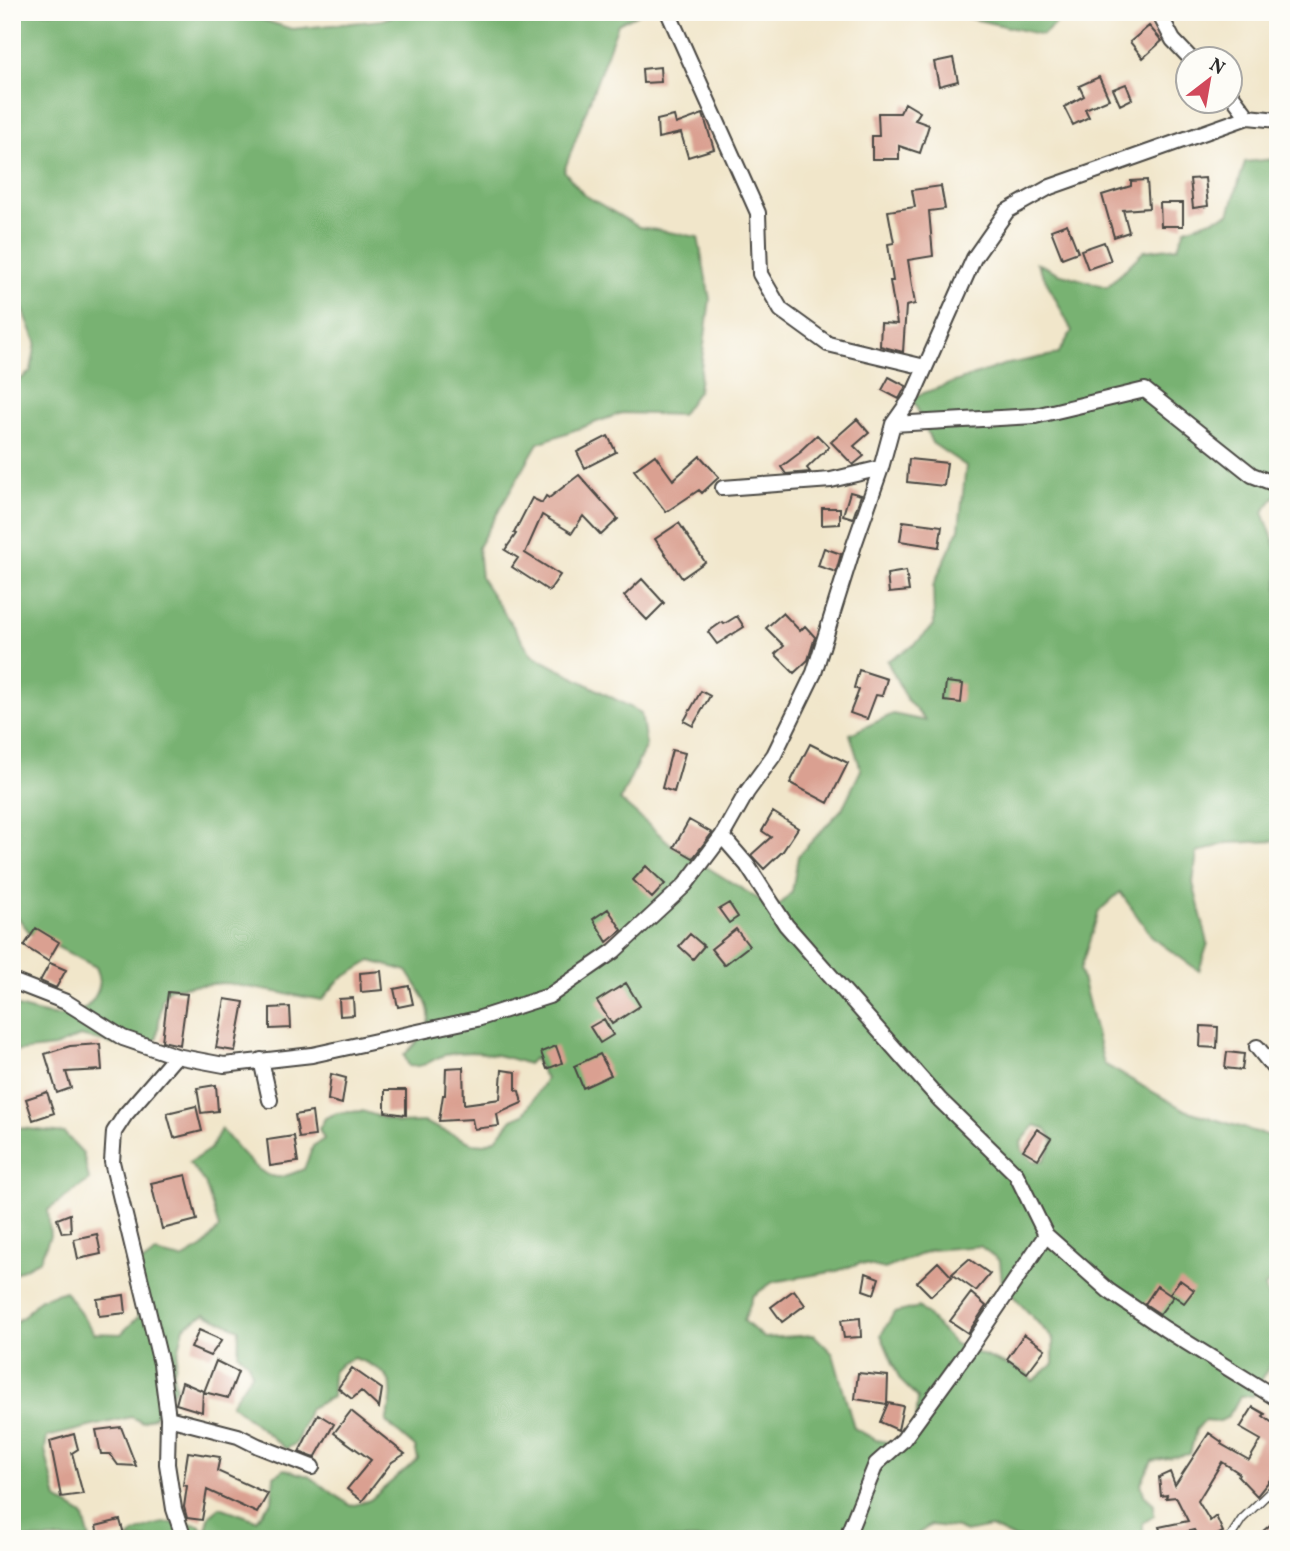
<svg xmlns="http://www.w3.org/2000/svg" width="1290" height="1551" viewBox="0 0 1290 1551" font-family="Vollkorn,serif">
<rect width="100%" height="100%" fill="#fdfcf7"/>
<filter id="ink" filterUnits="userSpaceOnUse"><feTurbulence type="fractalNoise" baseFrequency=".0143" numOctaves="2"/><feDisplacementMap in="SourceGraphic" scale="14" xChannelSelector="R" yChannelSelector="G"/><feConvolveMatrix kernelMatrix="1 2 1 2 8 2 1 2 1" color-interpolation-filters="sRGB"/></filter>
<filter id="wash" filterUnits="userSpaceOnUse"><feTurbulence type="fractalNoise" baseFrequency=".00686" numOctaves="4" result="noise"/><feDisplacementMap in="SourceGraphic" scale="28" xChannelSelector="R" yChannelSelector="G"/><feGaussianBlur stdDeviation="1.57" result="paint"/><feColorMatrix in="noise" values="0 0 0 0 0 0 0 0 0 0 0 0 0 0 0 0 0 1.4 0 .05"/><feComposite in="paint" operator="in"/></filter>
<g filter="url(#wash)">
<rect width="100%" height="100%" fill="#f1e6ca"/>
<path fill="#78b272" stroke="#526e4e" stroke-width="2" fill-rule="evenodd" d="M12 12H237L292 29 382 20 404 12H641L618 24 564 171 583 194 639 227 698 237 710 299 698 391 681 415 622 413 538 443 478 547 481 578 532 655 641 713 646 745 620 800 674 847 775 909 792 892 798 856 842 809 861 770 850 734 893 714 926 721 907 700 887 661 914 645 934 625 933 586 959 529 966 466 932 443 912 397 1003 365 1058 354 1072 331 1037 263 1058 273 1107 287 1144 251 1178 247 1185 229 1229 214 1245 162 1275 159 1278 147V493L1263 512 1278 552V841L1227 843 1197 853 1193 883 1208 943 1199 971 1153 938 1120 892 1099 911 1080 970 1104 1064 1185 1110 1273 1137 1278 1146V1248L1275 1254 1278 1275 1265 1287 1274 1317 1278 1320V1350L1253 1396H1240C1230 1414 1228 1425 1204 1421L1196 1430 1190 1454 1152 1461 1141 1483 1144 1495 1154 1504V1516L1143 1523V1534L1146 1539H1023L1014 1538 991 1527 966 1532 957 1528 931 1525 910 1539H127C153 1520 168 1521 199 1525L205 1533 210 1515 220 1507 256 1520 272 1501 274 1476 284 1469 308 1476 351 1506 370 1500 418 1459 415 1447 386 1422C397 1384 394 1372 354 1358L342 1363 333 1372 332 1397 310 1408 296 1443 286 1449 231 1404 252 1373 247 1361 238 1354 239 1329 205 1314 184 1327 173 1375 176 1387 155 1416 143 1422 131 1417 47 1437 45 1450 57 1499 83 1515 90 1539H12V1324L23 1317 40 1299 65 1291 94 1333 121 1334 138 1317 134 1269 155 1253 182 1259 203 1247 219 1228 205 1183 189 1163 210 1149 221 1129C234 1143 257 1176 276 1177 285 1178 295 1172 304 1169L313 1146 324 1139 319 1129 325 1118 337 1113 362 1111 399 1123 424 1122 472 1143 485 1144 496 1139 512 1119 524 1114 546 1079 534 1058 528 1064C502 1055 473 1048 445 1055 430 1059 427 1068 409 1066L404 1055C441 1020 433 1010 407 971L371 961 339 980 322 1000 224 983 170 988 162 999 157 1037 146 1052 80 1036 55 1047 12 1052V1005C38 1013 76 1027 94 998 101 987 101 979 96 967L30 933 12 910V386L31 371 36 342 15 289 12 286ZM1035 1125 1046 1129 1054 1142 1043 1161H1034L1022 1151 1021 1142ZM980 1246 1000 1261 1002 1284 1053 1339V1364L1033 1381 1027 1373 955 1344 919 1307 894 1313 881 1335 900 1380 918 1398 916 1423 902 1445 876 1440 854 1428 833 1354 814 1335 764 1338 744 1321 753 1296 773 1282 837 1271 860 1263 885 1269 931 1250Z
M943 12H1068L1043 35Z
M12 1127 64 1133 83 1153 89 1180 48 1210 50 1236 40 1260 12 1275Z"/>
<g id="blocks">
<path fill="#daa091" d="M1149 26 1162 41 1143 58 1130 42Z
M953 58 958 81 939 86 934 62Z
M660 67 661 82 643 83 642 69Z
M1099 77 1109 99 1085 109 1089 117 1073 125 1064 107 1084 96 1079 86Z
M1126 84 1132 99 1120 105 1113 89Z
M905 103 920 112 915 120 929 125 920 153 899 146V159H872V136H879L878 113H900Z
M703 114 714 149 688 157 681 133 658 138 657 120 674 116 676 124Z
M1205 178 1208 206 1193 208 1190 179Z
M1147 180 1149 208 1123 210 1129 232 1114 237 1102 195 1131 186V181Z
M941 186 945 209 929 211 933 256 908 260 915 304 906 306 903 352 880 346 881 323 897 324 890 281H893L888 244 894 243 888 211 915 207 912 190Z
M1160 203H1183V226H1161Z
M1067 224 1078 252 1062 258 1051 230Z
M1104 242 1111 261 1088 269 1081 250Z
M889 377 906 386 899 399 882 390Z
M857 419 869 433 854 446 864 456 853 465 831 442Z
M817 435 829 447 807 468 810 472 786 474 781 467 801 452 800 451Z
M608 436 616 452 585 468 577 452Z
M655 455 673 480 700 456 719 477 702 493 699 490 666 512 634 470Z
M909 459 947 463 944 486 907 482Z
M579 475 618 519 601 535 583 516 572 533 542 515 525 553 560 575 549 591 512 567 518 558 505 550 516 534 514 533 532 498 542 503 546 496 549 498Z
M850 492 861 495 853 518 843 515Z
M822 508H840V524L822 525Z
M903 521 942 526 939 547 900 541Z
M679 523 705 562 682 578 655 539Z
M824 548 841 554 836 572 818 566Z
M906 571 909 591 889 593 887 574Z
M642 579 664 603 647 620 624 596Z
M783 613 800 631 805 626 815 637 808 660 794 673 775 654 784 646 766 628Z
M737 616 744 627 717 644 708 632 722 622 724 624Z
M859 670 887 679 882 696 876 695 867 719 850 713 859 690 854 688Z
M946 682 963 684 961 703 944 701Z
M701 691 710 696 693 726 684 721Z
M810 744 848 763 828 803 790 783Z
M672 750 685 753 674 792 662 788Z
M773 812 798 828 783 851 764 869 751 855 771 837 762 831Z
M689 820 712 833 693 858 674 847Z
M646 866 665 884 652 898 633 880Z
M729 903 738 917 729 923 719 909Z
M608 909 622 930 607 942 593 919Z
M36 928 59 942 48 961 24 946Z
M736 929 749 946 724 965 711 949Z
M690 934 704 946 693 959 679 946Z
M50 963 66 970 56 988 40 981Z
M381 971 383 990 361 992 360 973Z
M626 983 640 1006 612 1024 597 1001Z
M409 986 413 1004 398 1007 394 989Z
M168 992 187 994 180 1045 162 1041Z
M353 998 354 1015 340 1016 339 999Z
M225 999 244 1002 235 1051 216 1048Z
M290 1007 291 1028 270 1029V1008Z
M604 1019 613 1035 600 1043 590 1027Z
M1201 1026 1218 1027 1217 1048 1200 1047Z
M100 1044 102 1070 66 1072 71 1088 57 1093 45 1054 70 1046Z
M556 1046 562 1063 547 1069 541 1052Z
M1227 1052 1244 1054 1242 1070 1225 1068Z
M600 1054 611 1075 583 1088 574 1066Z
M463 1067 464 1104 500 1099 502 1070 516 1072V1090L519 1091 522 1103 497 1114 499 1126 474 1129 472 1119 439 1121 443 1095H445L446 1068Z
M331 1074 346 1078 342 1104 328 1100Z
M216 1085 218 1111 201 1113 197 1088Z
M385 1090H406V1115L385 1112Z
M47 1092 54 1113 33 1120 26 1099Z
M196 1106 202 1131 174 1138 167 1113Z
M312 1112 315 1136 299 1138 295 1115Z
M1037 1129 1051 1138 1038 1159 1023 1150Z
M294 1136 298 1162 270 1166 267 1140Z
M186 1175 197 1220 162 1229 151 1183Z
M70 1214 71 1232 62 1233 57 1219Z
M97 1234 101 1254 78 1259 74 1239Z
M969 1259 990 1274 976 1291 952 1274Z
M938 1262 952 1277 931 1296 917 1282Z
M866 1273 879 1278 874 1294 863 1290Z
M1180 1280 1194 1290 1184 1303 1170 1293Z
M1157 1286 1173 1297 1160 1314 1145 1304Z
M794 1290 805 1305 782 1322 771 1307Z
M971 1293 986 1306 968 1333 950 1321Z
M124 1295 126 1313 99 1316 97 1299Z
M860 1318 861 1337 844 1338 841 1320Z
M199 1330 222 1340 210 1356 191 1348Z
M1024 1334 1045 1349 1027 1373 1007 1359Z
M216 1361 238 1372 228 1398 204 1392Z
M352 1368 382 1389 379 1408 361 1391 352 1399 338 1388Z
M858 1373 888 1376 887 1404 855 1399Z
M182 1382 203 1391 202 1412 176 1404Z
M888 1403 903 1406 898 1430 880 1422Z
M1253 1407 1265 1414 1263 1416 1278 1427V1470L1257 1496 1238 1476 1239 1473 1222 1462 1198 1501 1210 1521 1216 1516 1223 1532 1209 1539H1199L1194 1530 1163 1538 1159 1527 1188 1521 1176 1497 1166 1498 1167 1495 1161 1496 1159 1477 1170 1472 1175 1485 1209 1433 1222 1442 1221 1444 1249 1460 1261 1440 1240 1428Z
M351 1411 405 1454 392 1462 362 1501 347 1489 371 1460 334 1433Z
M318 1414 334 1424 315 1458 299 1452Z
M121 1427 136 1466 118 1465 110 1454H101L96 1430Z
M74 1434 78 1449 72 1453 83 1494 61 1497 50 1441Z
M188 1452 220 1457 217 1471 268 1494 257 1513 207 1490 202 1520 187 1518 184 1507 187 1486 183 1485Z
M1278 1518 1276 1539H1254Z
M120 1520 124 1534 99 1539 96 1526Z"/>
</g>
</g>
<g filter="url(#ink)">
<use href="#blocks" fill-opacity="0" stroke="#494743" stroke-width="2"/>
<g fill="none" stroke-linecap="round" stroke-linejoin="round">
<g stroke="#494743" stroke-width="10">
<path id="service" d="M1229 1539 1242 1519 1278 1484"/>
</g>
<g stroke="#494743" stroke-width="18">
<path id="minor" d="M668 12 758 213 760 274 781 310 828 344 925 367
M1161 17 1173 40 1192 60
M1230 93 1248 117
M893 424 1035 416 1145 390 1252 475 1278 485
M723 488 831 480 881 468
M722 836 747 865 786 925 940 1100 1016 1174 1046 1235 1109 1291 1165 1329 1278 1399
M12 981 66 1002 123 1038 176 1056 224 1065 312 1055 477 1019 549 996 614 951 685 885 722 836 747 792 774 755 814 673 854 545 881 468 893 424 912 397 974 258 1007 211 1050 187 1248 117 1278 120
M1257 1047 1278 1073
M176 1056 125 1115 114 1132 112 1162 161 1364 168 1418 167 1464 174 1509 184 1539
M261 1060 270 1100
M168 1418 238 1436 258 1446 312 1467
M846 1539 876 1464 903 1440 967 1352 1046 1235"/>
</g>
<use href="#service" stroke="#fff" stroke-width="7"/>
<use href="#minor" stroke="#fff" stroke-width="14"/>
</g>
</g>
<rect width="1290" height="1551" fill="none" stroke="#fdfcf7" stroke-width="42"/>
<g transform="translate(1209 80) rotate(31)"><circle r="33" fill="#fdfcf7" stroke="#a9a8a5" stroke-width="2"/>
<path d="M0-5L12 26L0 18L-12 26Z" fill="#d1495b"/>
<text y="-10" font-size="19" font-weight="bold" text-anchor="middle" fill="#2b2b2b">N</text>
</g>
</svg>
